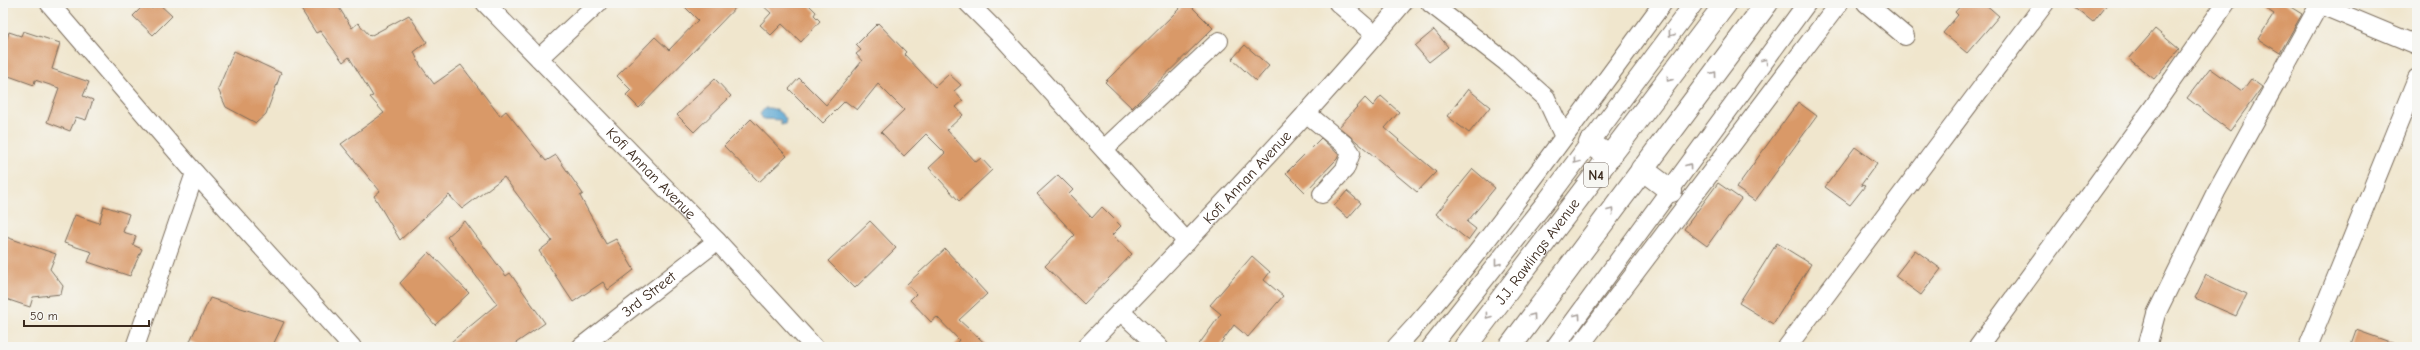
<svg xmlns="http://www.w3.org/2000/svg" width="2420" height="350" viewBox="0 0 2420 350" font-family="'Comic Neue',sans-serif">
<rect width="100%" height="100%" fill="#f6f6f2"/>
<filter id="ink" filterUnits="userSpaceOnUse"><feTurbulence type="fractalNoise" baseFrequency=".025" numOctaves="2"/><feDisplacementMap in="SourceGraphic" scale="8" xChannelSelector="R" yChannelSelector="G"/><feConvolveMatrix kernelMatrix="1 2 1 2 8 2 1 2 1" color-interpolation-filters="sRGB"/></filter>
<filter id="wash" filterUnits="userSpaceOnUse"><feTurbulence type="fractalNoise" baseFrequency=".012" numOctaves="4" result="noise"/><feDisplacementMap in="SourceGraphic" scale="16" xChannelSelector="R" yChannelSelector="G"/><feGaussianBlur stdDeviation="0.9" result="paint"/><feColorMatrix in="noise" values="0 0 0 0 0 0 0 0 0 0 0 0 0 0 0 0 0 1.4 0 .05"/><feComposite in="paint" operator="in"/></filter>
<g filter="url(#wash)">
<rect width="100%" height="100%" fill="#f0e6cd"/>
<path fill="#5aa6d2" stroke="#4a6878" d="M765 108C774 107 781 112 786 119L785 124 781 125V120L763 119 760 114Z"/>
<g id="blocks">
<path fill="#d99967" d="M146 3 152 9 158 3 172 16 153 35 133 16Z
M297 3H336L352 28 358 23 370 36 409 15 427 42 414 52 420 65 434 84 461 65 500 116 506 111 546 161 556 155 583 194 580 196 606 244 616 239 634 270 608 290 603 282 573 302 539 251 552 241 504 177 462 209 449 195 400 240 374 196 380 191 341 144 384 113 370 97 373 96 349 57 343 62 320 31 316 33Z
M681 3H740L639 108 626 95 631 90 617 76 655 37 669 50 698 20Z
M760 3H807L816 12 814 15 820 21 801 42 782 24 771 35 760 25 771 13Z
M1185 3H1188L1213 28 1132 108 1105 82Z
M1963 3H1984L1999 16 1967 53 1943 33 1958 15 1955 12Z
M2069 3H2108L2093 22Z
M2257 3H2284L2302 14 2280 53 2258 39 2274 14Z
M878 23 906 52 904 54 935 87 949 74 961 85 954 91 963 101 956 107 963 115 947 130 976 162 981 158 992 170 959 201 929 168 945 153 926 134 904 156 881 132 904 110 878 84 857 110 845 101 823 123 789 89 799 78 826 105 862 61 856 54 861 50 856 45Z
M2155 29 2179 49 2154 79 2129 59Z
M1434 30 1448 47 1429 62 1415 46Z
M23 31 60 43 52 69 89 82 83 96 93 100 86 120 76 117 70 131 47 122 59 88 35 80 34 85 3 74V51L9 32 21 36Z
M1245 45 1269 66 1256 81 1232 59Z
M234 51 281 73 266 114 256 123 226 107 218 89Z
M2210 68 2242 91 2251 79 2262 87 2230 131 2187 98Z
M715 79 731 96 694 132 677 115Z
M1468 89 1490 107 1469 133 1447 116Z
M1381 96 1399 112 1385 128 1436 172 1417 192 1339 127 1365 98 1373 106Z
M1798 102 1817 116 1755 201 1736 188Z
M751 119 787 156 759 182 724 146Z
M1321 138 1339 155 1337 159 1305 192 1286 173Z
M1855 147 1877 163 1861 185 1865 186 1850 205 1825 187Z
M1473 169 1495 188 1467 222 1476 229 1468 240 1436 214Z
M1058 175 1073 190 1069 194 1092 218 1102 207 1121 226 1112 235 1132 254 1084 304 1045 266 1075 235 1037 194Z
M1718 183 1741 199 1707 246 1684 229Z
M1347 191 1361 203 1348 218 1334 206Z
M104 206 129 214 123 232 136 236 133 245 142 249 130 276 88 262 92 252 64 243 75 215 99 223Z
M465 221 506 276 510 273 545 323 510 347H445L497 304 447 237Z
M870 221 896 248 855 288 828 261Z
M3 236 56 254 50 269 63 286 61 294 33 297 30 307 3 298Z
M1777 243 1811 264 1773 324 1739 303Z
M945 249 987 294 959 320 989 347H953L959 340 937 317 931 322 910 300 916 294 907 284Z
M1915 250 1941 269 1921 295 1895 276Z
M429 252 469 293 435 325 400 283Z
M1252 256 1270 272 1264 280 1283 296 1248 337 1234 325 1218 347H1197L1221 314 1210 305Z
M2206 275 2247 294 2236 316 2195 298Z
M210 298 284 322 272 347H203L190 341Z
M2356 330 2398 345V347H2350Z"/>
</g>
</g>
<g filter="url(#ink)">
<use href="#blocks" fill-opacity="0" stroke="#7a6c5b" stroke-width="1"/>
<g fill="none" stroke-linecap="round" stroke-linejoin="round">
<g stroke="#7a6c5b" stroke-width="20">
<g id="minor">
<path d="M49 3 195 173 352 347"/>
<path id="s1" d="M485 3 717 241 814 347"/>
<path d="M968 3 1006 41 1187 242"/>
<path d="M1338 3 1375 35"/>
<path d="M1866 3 1905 36"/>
<path d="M2316 3 2417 45"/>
<path d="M539 58 598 3"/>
<path d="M1306 113 1345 145 1351 153 1345 169 1322 194"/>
<path d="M1564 137 1663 3"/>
<path d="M1104 149 1219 41"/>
<path d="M1120 311 1159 347"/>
<path d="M135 347 195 173"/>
<path id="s2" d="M581 347 717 241"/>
<path id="s3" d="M1086 347C1194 235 1302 122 1403 3"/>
<path d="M1396 347C1458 281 1511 209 1564 137L1546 98 1506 62 1430 3"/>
<path d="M1431 347 1548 199 1694 3"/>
<path d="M1555 347 1807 3"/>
<path d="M1579 347 1839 3"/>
<path d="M1787 347 2045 3"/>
<path d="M1978 347 2154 106 2226 3"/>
<path d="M2147 347 2156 314 2216 192 2319 5"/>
<path d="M2308 347 2417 78"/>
</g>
</g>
<g stroke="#7a6c5b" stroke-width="24">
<g id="highway">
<path d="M1590 143 1610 157"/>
<path d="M1642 169 1671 191"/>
<path id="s4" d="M1465 347 1726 3"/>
<path d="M1510 347 1767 3"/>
</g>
</g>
<use href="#minor" stroke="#fff" stroke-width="18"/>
<use href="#highway" stroke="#fff" stroke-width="22"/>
</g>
<defs><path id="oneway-chevron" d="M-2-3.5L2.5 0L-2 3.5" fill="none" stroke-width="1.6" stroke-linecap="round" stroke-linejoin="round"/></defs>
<g stroke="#a79f9a">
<use href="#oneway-chevron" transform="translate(1671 34) rotate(127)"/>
<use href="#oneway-chevron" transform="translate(1765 61) rotate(-54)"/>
<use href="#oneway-chevron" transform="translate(1714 74) rotate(-53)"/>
<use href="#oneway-chevron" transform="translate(1669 79) rotate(127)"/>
<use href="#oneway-chevron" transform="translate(1576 161) rotate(127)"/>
<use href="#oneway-chevron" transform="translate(1689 166) rotate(-54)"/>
<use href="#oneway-chevron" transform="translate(1611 211) rotate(-54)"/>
<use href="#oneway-chevron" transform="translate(1497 263) rotate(128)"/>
<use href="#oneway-chevron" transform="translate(1488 316) rotate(127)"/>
<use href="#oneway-chevron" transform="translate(1533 316) rotate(-54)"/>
<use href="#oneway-chevron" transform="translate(1578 316) rotate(-54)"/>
</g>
</g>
<g text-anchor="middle" stroke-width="3.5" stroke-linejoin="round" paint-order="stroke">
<rect fill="#f6f6f2" stroke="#73675e" stroke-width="1" x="1584" y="163" width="24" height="24" rx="3"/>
<g font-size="14" font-weight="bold" fill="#3b2a1e">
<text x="1596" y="180">N4</text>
</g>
<g font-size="15" fill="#3b2a1e" stroke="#f6f6f2">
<text dy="5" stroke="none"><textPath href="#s1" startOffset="238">Kofi Annan Avenue</textPath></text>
<text dy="5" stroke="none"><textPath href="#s3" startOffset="234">Kofi Annan Avenue</textPath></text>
<text dy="5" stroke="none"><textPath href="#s4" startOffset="120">J.J. Rawlings Avenue</textPath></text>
<text dy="5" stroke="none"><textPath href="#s2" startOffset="86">3rd Street</textPath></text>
</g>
</g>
<rect width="2420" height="350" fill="none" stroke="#f6f6f2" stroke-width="16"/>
<path d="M24 320v6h125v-6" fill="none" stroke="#3b2a1e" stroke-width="2"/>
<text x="30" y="320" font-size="12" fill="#3b2a1e" stroke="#f6f6f2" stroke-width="3" paint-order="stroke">50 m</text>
</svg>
